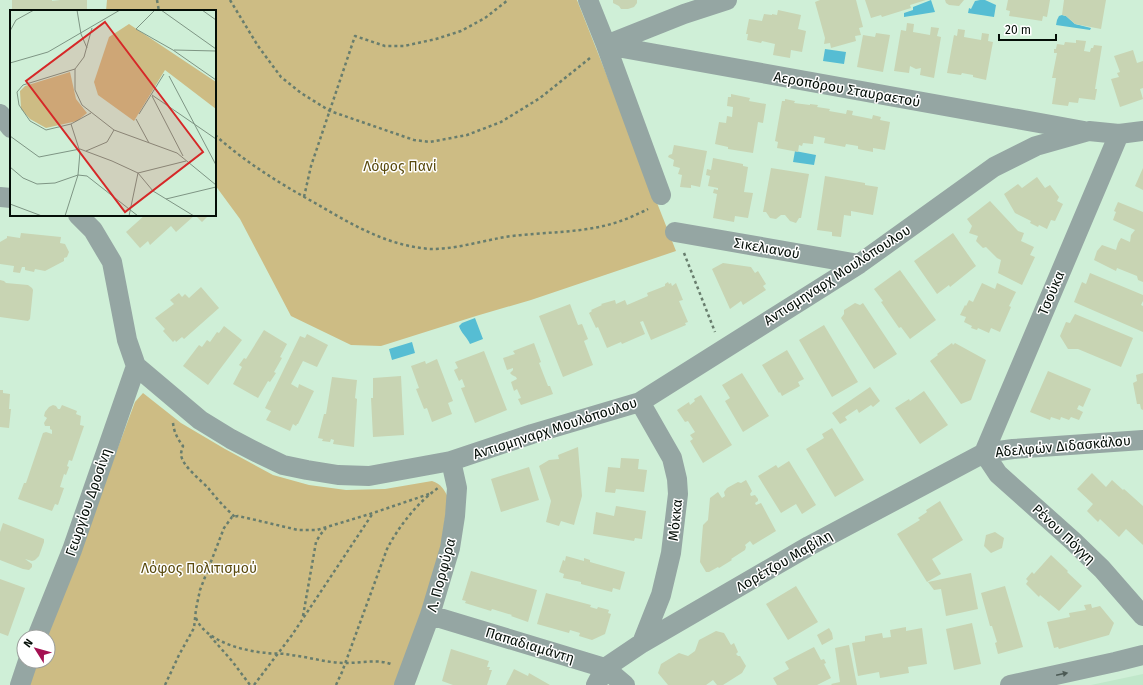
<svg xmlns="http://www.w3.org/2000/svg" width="1143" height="685" viewBox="0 0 1143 685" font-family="'Fira Sans',sans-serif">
<rect width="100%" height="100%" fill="#cfefd7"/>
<path fill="#c0e7ca" d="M1143 674V685H1091Z"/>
<path fill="#cdbc84" d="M107 0H577L676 251 531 300 476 316 381 346 351 345 291 316 240 219 215 185V11H106Z
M143 393 181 423 225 449 273 475 309 485 346 490 385 489 432 481C441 484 445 490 448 498L437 574 398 685H27L36 661H48V637H46L92 517 135 402Z"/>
<path fill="#56bdd3" d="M931 0 935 12 904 17V13L913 10V7Z
M980 0H985L996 5 994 17 968 13 969 8 971 9 975 1Z
M1062 15 1066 16 1075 24 1091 28 1090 30 1056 25 1057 20 1059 16Z
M825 49 846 52 844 64 823 61Z
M795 151 816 155 814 165 793 162Z
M475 318 483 339 470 344C467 337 461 333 459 326L462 323Z
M412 342 415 353 392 360 389 349Z"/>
<path fill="#c8d4b3" d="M12 0H52V1L60 0H87V11H12Z
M613 0H637V3L634 7 628 9H621L619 6 613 3Z
M820 0H856L863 27 859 28 861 35 855 36 856 41 831 48 830 43 824 44 825 38 815 2Z
M865 0H926L910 5 911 8 882 17 881 15 871 18Z
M945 0H964L959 6 949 5 946 3Z
M1008 0H1050L1047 17 1043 16 1042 21 1009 16 1010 11 1006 10Z
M1064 0H1106L1101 29 1075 24 1066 16 1062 15Z
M778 10 801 15 798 29 806 31 802 52 791 50 790 58 773 55 775 44 762 41 761 43 747 40 748 34H746L749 19 762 21 764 14 772 15V14L777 15Z
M907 23 914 24 913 32 930 35 931 27 939 28 937 36 941 37 934 78 920 75 921 68 916 69 910 66 909 73 894 71 901 30 906 31Z
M958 29 965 30 964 37 981 40 982 33 989 34 988 41 993 42 986 80 973 77V75L962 73 961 75 947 73 954 35 957 36Z
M876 33 890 35 883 72 857 67 863 35 875 37Z
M1076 40 1086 41 1084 51 1090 52 1091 48H1093L1094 45 1102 46 1095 89H1097L1095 100 1079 98 1078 103 1069 102 1068 106 1052 104 1056 78H1052L1057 53H1054V49H1056L1057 44 1064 45 1065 42 1076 43Z
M1133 50 1137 63 1143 61V88L1140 89 1143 99 1120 107 1111 79 1119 77 1117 73 1120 72 1114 56Z
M731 94 750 98 749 101 766 104 763 123 758 122 753 153 728 149V147L715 144 719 122 726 123 727 116 732 117 733 107 727 106 728 97H731Z
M785 99 795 101 794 103 810 105V104L818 105 817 107 830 109 829 111 846 114 847 110 853 111 852 115 872 119 873 115 881 117 880 120 890 122 885 150 873 148V152L858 149V146L846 144 845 147 824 143 825 138 814 136 813 144 803 143 802 146 799 145 798 152 777 148 778 142 775 141 782 101H785Z
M674 145 707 151 700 187 691 185V188L680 187 682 175 678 174 680 168 673 166 674 160 668 157 669 155 672 154Z
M713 158 743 164V166L748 167 744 192 753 193 748 218 735 216 734 222 713 218 717 194 713 193 714 189 718 190V188L708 186 710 176 706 175 707 169 711 170Z
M771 168 809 174 801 218H799L796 223 790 221 785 215H781L776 219 770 218 766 212H763Z
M1143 168V190L1135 186Z
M825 176 865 183V185L878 187 873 215 851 211V216L844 215 841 237 832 236V232L817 230Z
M1037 177 1045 188 1050 185 1059 197 1057 201 1063 204 1055 221 1051 220 1047 229 1039 225 1038 227 1030 223 1031 221 1015 213 1004 194 1018 184 1022 188Z
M990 201 1018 231 1024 233 1021 241 1034 247 1030 255 1035 257 1022 285 998 273 1001 260 997 258 986 247 983 248 976 241 978 236 969 233 972 226 967 219Z
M1118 202 1143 212V282L1138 280 1137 276 1117 268 1116 271 1094 260 1097 251 1102 245 1116 250 1118 243 1121 238 1130 242 1131 235 1135 230 1113 220 1116 212 1114 211Z
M145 215H195L176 232 171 226 150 245 148 241 140 248 126 232Z
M195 215H209L202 222Z
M21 233 61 237 60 243 65 244 69 252 67 257 64 258V261L45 271 35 269 34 272 25 270V267H22L20 273 13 272 14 266 0 264V242L7 238V236L20 238Z
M953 233 976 266 950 287 949 285 937 294 914 261Z
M723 263 751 267 755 273 758 271 766 284 763 286 766 290 743 305 741 301 730 309 712 269Z
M900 270 936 320 910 339 901 327 899 328 881 302 883 301 874 289Z
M1090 273 1143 295V301L1141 305 1143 306V332L1074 302 1082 282 1086 284Z
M0 280 4 281 6 283 28 285 32 288 33 290 30 319 28 321 0 317Z
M668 282 669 284 671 283 672 286 676 283 683 300 679 301 688 322 685 323 686 325 651 340 643 321 640 322 645 334 622 344 621 342 607 348 598 327 596 328 589 313 592 311 591 310 602 305 601 304 615 300 616 304 625 300 627 305 648 296 647 293 665 286V284Z
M982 283 995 289 997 283 1016 292 1009 306 1011 307 1000 332 991 328 989 333 978 328 977 330 971 328 972 326 964 322 966 317 960 315 965 305 966 306 969 300 973 302Z
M201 287 219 308 184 339 182 337 176 342 175 340 173 342 163 331 165 329 155 318 174 304 170 300 179 293 182 297 185 294 189 298Z
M855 303 860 305 863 303 897 354 874 369 841 318 844 314V310Z
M570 304 578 325 582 324 588 339 584 341 593 365 563 377 539 316Z
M1075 314 1133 338 1121 367 1078 349H1068L1060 336 1066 322 1070 323Z
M824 325 858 382 832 397 799 340Z
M224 326 242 340 208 385 183 366 199 345 202 347 207 340 210 342 217 332 219 333Z
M264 330 287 344 280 357 282 358 274 372 276 373 270 382 268 381 258 398 233 384 242 367 239 365 244 358 246 359Z
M307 334 328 345 317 367 303 361 291 384 298 388 299 384 314 391 298 424H297L296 426 293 424 290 431 266 420 271 411 265 408 300 336 305 338Z
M534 343 541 362 539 363 548 386H550L553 394 521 405 518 399 521 398 517 389 514 391 511 382 517 379 516 377 512 375 510 373 513 370V368L507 370 503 358 515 354 513 351Z
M952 343 953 345 955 343 986 360 971 400 961 404 930 361 938 355 937 354Z
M787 350 804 379 798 382 800 386 782 396 780 392 779 393 762 365Z
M484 351 507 410 475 423 461 388 465 387 462 379 459 381 454 370 458 368 455 362Z
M437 359 453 401 448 403 452 414 432 422 427 408 424 409 416 389 419 388 411 366 425 361 426 364Z
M1048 371 1091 389 1083 407 1079 405 1077 409 1083 412 1079 420 1071 417 1069 420 1061 417 1060 420 1051 417 1050 420 1030 412Z
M742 373 769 416 743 432 725 401 730 398 722 385Z
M1143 373V410L1141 409 1140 404H1137L1133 383 1137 381 1136 375Z
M401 376 404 435 373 437 371 398H373V378Z
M332 377 357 380 355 398 357 399 354 447 333 444 334 440 331 439 330 442 322 441 323 439 318 438 324 414H326Z
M870 387 880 401 873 407 871 405 859 413 857 409 845 417 847 420 840 424 832 413Z
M0 390H3V393L10 394 9 409H11L9 428 0 427Z
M924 391 948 425 920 444 895 408 909 399 910 401Z
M701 395 732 445 703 463 690 441 693 439 690 435 695 432 688 421 685 422 677 410 689 402 690 405 695 401 694 399Z
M53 405 56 406 58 409H60L62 405 77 411 76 414 81 416 80 425 84 426 72 461 69 460 67 466 69 467 66 475 64 474 60 487 64 488 58 505 55 504 52 511 18 499 24 483H26L43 433 46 432 52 434V430L50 429V426H45L44 423 47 418 44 416 45 412 49 407Z
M832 428 864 480 835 497 806 449 824 438 822 434Z
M578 447 582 496 574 525 561 521 559 526 546 522 551 501 539 466 549 460 559 459 558 455Z
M621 458 639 459 638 469 647 470 644 492 616 489 615 493 605 492 608 467 620 468Z
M789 461 816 505 802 514 796 504 781 513 758 476 776 465 778 468Z
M529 467 539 500 501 512 491 479Z
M1092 473 1106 487 1112 480 1123 490 1124 489 1143 506V545L1126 529 1119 537 1100 519 1098 522 1087 511 1093 504 1077 489Z
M746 480 752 491 750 494 751 496 755 495 758 499V501L755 503 756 505 761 503 776 531 753 545 750 541 745 545 746 547 745 550 731 559 732 560 719 568 718 567 709 572H706L700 562 703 525 708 520 710 498 718 492 722 498 725 496 724 492 727 488 738 482 741 483Z
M940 501 963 540 932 559 941 574 927 582 897 534 920 520 918 518 927 512 926 510Z
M616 506 646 511 642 539 635 538 634 541 593 534 596 512 614 516Z
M3 523 44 539V542L39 556 35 560 32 561 25 559 32 564V567L29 570 23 569 0 560V532Z
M995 532 1004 538 1002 548 991 553 984 546 986 535Z
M1051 555 1068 571 1067 572 1082 586 1059 611 1040 595 1039 597 1026 584 1028 581 1026 579 1032 572 1034 574Z
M566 556 584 561V558L590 560V562L625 572 620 590 613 588 612 592 581 584V582L563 578 564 574 559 572 563 560 565 561Z
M471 571 537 590 528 622 511 616 512 615 492 609 491 611 465 603 466 601 462 600Z
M971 573 978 609 946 616 941 589 934 590 928 582Z
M0 579 25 588 8 636 0 633Z
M796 586 818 622 788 640 766 604Z
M1005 586 1023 647 998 654 995 643 997 642 992 626H990L981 593Z
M546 593 591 605 590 607 597 609 598 607 609 610 608 613 611 614 605 634 592 640 579 636 580 633 570 630 569 633 537 624Z
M1091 604 1092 608 1100 606 1114 623 1109 635 1059 649 1058 647 1054 648 1047 622 1070 617 1069 613 1086 610 1084 605Z
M972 623 981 664 954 670 946 629Z
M906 627V631L922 628 927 664 908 667 909 673 880 678 879 672 858 676 852 643 865 641V636L882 633 883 638 891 637 890 630Z
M829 628 832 633 833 639 822 645 817 635Z
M716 631 724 633 731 645 734 643 738 652 736 654 738 656H740L746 666 742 673 723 685H717L713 680 706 685H668L658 673 661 664 679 653 688 656 695 651 699 640Z
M849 645 857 685H832L831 684 840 682 835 648Z
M814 647 821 660 824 659 826 663 824 664 831 678 817 685H777L773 678 789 669 785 662Z
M451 649 489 661 487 667H490L489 670H492L487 685H453L442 681Z
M514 669 528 676 529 673 550 685H506Z"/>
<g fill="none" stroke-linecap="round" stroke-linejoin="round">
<path stroke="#687d6d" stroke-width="2.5" stroke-dasharray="3 3" stroke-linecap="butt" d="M157 0 159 11
M230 0 258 46 281 77 301 93 330 111 414 140 430 142 467 135 501 122 540 98 590 58
M215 135C245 162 279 183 315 203 351 224 389 247 432 249 453 249 474 243 495 239 507 236 521 235 534 234 569 231 598 231 631 217 637 214 643 212 648 209
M304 197 311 166 355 36 385 46H404L436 39 461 31 485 18 508 0
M684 253 715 332
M173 423C174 432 177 438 183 446 182 449 181 452 181 455 183 467 201 480 209 489 217 499 225 508 235 517
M303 616 316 542 320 535 326 528
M196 618C205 641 243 651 267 653 275 654 283 653 291 655 309 657 327 663 346 663 361 663 377 659 391 664
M210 636 232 661 250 685
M165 685 179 655 194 628 196 609 200 590 224 528 232 517 238 516 247 518 298 530H317L373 513 432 493
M254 685 292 635 373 513
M336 685 342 672 387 549C399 526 417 503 438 488"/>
<path stroke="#95a6a3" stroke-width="20" d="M588 0 606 45 661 195
M606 45 1084 131
M606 45 684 14 727 0
M0 114 11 128
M0 197 11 198
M78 215 93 230 112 262 127 340 136 366 200 420 231 439 258 453 283 465 307 470 338 475 369 476 451 461 532 434 640 402 859 264 994 167 1036 146 1089 131 1119 134 1143 131
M675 232 859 264
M640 402 672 458 677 479 678 494 671 553 661 595 642 643
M984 453 1119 134
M984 453 998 474 1073 541 1102 569 1143 616
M430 615 605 668 625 685
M37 637 72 550 136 366
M20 685 28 661
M404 685 430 615 450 548 455 516 457 488 451 461
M596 685 605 668 642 643 809 546 984 453 1013 449 1143 440
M1010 685 1115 662 1143 655"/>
</g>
<defs><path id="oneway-solid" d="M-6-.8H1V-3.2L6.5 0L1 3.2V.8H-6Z"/></defs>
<use fill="#4c5a55" href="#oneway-solid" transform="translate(1062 674) rotate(-12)"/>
<g text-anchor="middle" stroke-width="3" stroke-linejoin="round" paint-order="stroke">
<g font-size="14" fill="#040e07" stroke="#fff">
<text transform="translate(847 89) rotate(10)" y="5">Αεροπόρου Σταυραετού</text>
<text transform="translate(767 248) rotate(10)" y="5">Σικελιανού</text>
<text transform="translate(837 275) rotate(-33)" y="5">Αντισμηναρχ Μουλόπουλου</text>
<text transform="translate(1051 293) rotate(-67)" y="5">Τσούκα</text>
<text transform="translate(555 428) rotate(-18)" y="5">Αντισμηναρχ Μουλόπουλου</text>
<text transform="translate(1063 446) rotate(-5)" y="5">Αδελφών Διδασκάλου</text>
<text transform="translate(88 502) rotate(-71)" y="5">Γεωργίου Δροσίνη</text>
<text transform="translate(675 520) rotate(-84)" y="5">Μόκκα</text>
<text transform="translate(1064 534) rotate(43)" y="5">Ρένου Πόγγη</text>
<text transform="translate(784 561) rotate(-30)" y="5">Λορέτζου Μαβίλη</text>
<text transform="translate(441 575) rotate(-75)" y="5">Λ. Πορφύρα</text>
<text transform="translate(530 645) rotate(17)" y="5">Παπαδιαμάντη</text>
</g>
<g font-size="14" fill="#59490c" stroke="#fff">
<text x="400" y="171">Λόφος Πανί</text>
<text x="199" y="573">Λόφος Πολιτισμού</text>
</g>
</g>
<g transform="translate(10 10)">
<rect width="206" height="206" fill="#cfefd7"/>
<path d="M119 14 206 72V99L155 60 124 111 88 85 84 72 99 27ZM60 62 66 89 77 103 67 111 36 118 20 109 11 99 10 81 15 76Z" fill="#cdbc84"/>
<path fill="none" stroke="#7e9584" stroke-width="1" d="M67 0 71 24 77 38M145 0 126 19 163 40 206 70M151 0 206 39M192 0 206 10M82 18 74 47 65 59V80L72 95 104 120 167 143 206 175M0 21 6 10 24 0M164 40 206 41M0 53 38 42 110 0M65 59 13 75 7 82 9 95 20 111 36 120 61 114 81 103M159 66 206 155M142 85 206 129M142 86 173 146M129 104 154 64M126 109 139 133M0 126 29 147 70 139 102 151 128 163 143 181 184 206M76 141 97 132 104 120M0 157 13 168 27 174 45 173 68 165 77 166 128 206M128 163 176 151M156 189 206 177M0 194 32 206M55 206 68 165 70 142 61 114M119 206 128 163"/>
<path fill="#d62828" fill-opacity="0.15" stroke="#d62828" stroke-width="2" d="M95 12 193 142 115 202 16 71Z"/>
<rect width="206" height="206" fill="none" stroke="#040e07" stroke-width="2"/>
</g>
<g transform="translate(36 649) rotate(307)"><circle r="19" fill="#ffffff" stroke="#9b9f9c"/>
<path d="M0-3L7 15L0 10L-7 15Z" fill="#a41152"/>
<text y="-6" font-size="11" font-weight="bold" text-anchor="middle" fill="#040e07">N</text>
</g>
<path d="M999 34v6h57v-6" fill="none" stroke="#040e07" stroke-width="2"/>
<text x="1005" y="34" font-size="12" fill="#040e07" stroke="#ffffff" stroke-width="3" paint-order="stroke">20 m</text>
</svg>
